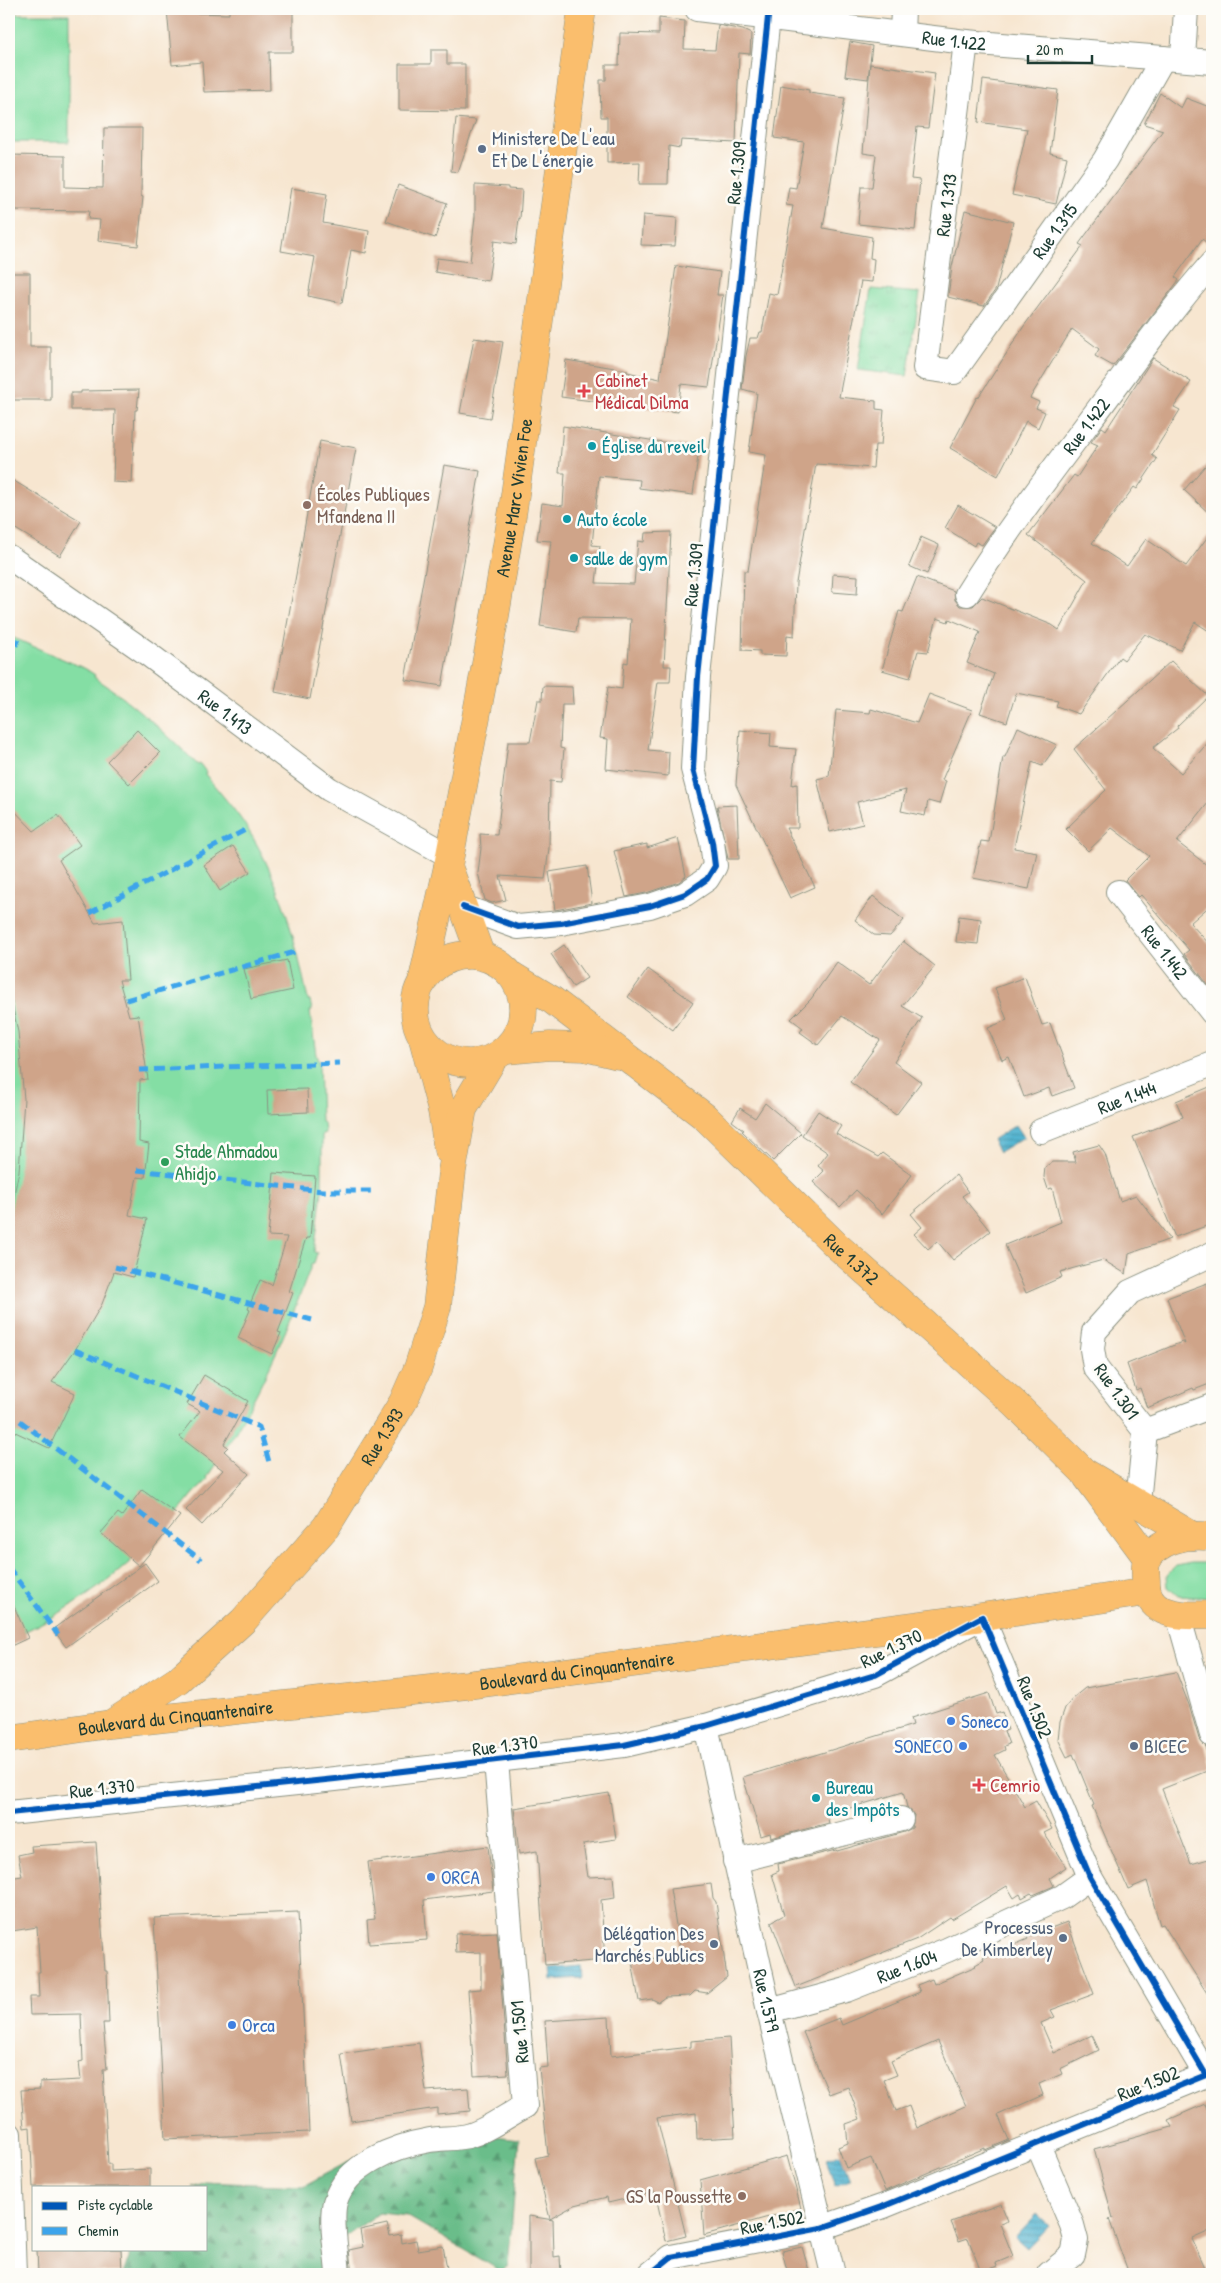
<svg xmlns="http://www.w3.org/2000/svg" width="1221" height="2283" viewBox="0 0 1221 2283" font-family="'Patrick Hand',sans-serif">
<defs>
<pattern id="grass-tufts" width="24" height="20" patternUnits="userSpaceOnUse" patternTransform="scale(1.25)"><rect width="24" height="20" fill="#84dea4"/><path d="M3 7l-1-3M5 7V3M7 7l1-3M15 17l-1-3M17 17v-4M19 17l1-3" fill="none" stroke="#72bf8e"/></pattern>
<pattern id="forest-firs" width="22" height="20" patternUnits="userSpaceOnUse" patternTransform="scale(1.25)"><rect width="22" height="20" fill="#6bbd8a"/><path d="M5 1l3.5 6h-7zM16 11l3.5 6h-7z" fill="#579b72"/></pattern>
<pattern id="water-rules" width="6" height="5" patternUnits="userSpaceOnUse" patternTransform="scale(1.25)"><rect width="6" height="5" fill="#51b3d0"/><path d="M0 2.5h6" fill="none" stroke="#4393aa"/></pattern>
</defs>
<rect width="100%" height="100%" fill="#fdfcf7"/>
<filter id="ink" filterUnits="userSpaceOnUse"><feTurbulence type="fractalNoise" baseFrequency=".02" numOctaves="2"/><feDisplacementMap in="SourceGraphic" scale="10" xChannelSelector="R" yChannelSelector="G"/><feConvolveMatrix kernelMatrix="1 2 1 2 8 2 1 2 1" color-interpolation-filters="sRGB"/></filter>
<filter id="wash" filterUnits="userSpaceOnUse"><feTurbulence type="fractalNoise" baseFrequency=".0096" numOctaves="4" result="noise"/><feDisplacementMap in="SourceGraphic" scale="20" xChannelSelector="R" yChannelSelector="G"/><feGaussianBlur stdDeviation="1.12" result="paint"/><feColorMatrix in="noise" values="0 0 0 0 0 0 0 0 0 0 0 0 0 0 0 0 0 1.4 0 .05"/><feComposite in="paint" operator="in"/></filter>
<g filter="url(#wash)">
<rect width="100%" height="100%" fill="#f7e6d0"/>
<path fill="url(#grass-tufts)" stroke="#528e6c" d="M871 289 920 293 907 376 858 370Z"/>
<path fill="url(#forest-firs)" stroke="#457d5f" d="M447 2130 519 2139 508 2266 501 2271 407 2216 379 2213 341 2240 334 2274H123L132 2249H206V2187H192L205 2182 303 2186 406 2131Z"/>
<path fill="#84dea4" stroke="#528e6c" d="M9 14H69V142H9Z
M9 636 86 669 95 675 94 677C132 702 166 733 198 765L200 764 206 772 205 774C219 792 235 809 247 828 280 879 296 942 308 1000H310L312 1011H310L316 1055 319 1063 321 1122 324 1123 325 1133 322 1134V1191L314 1252 317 1253 314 1263H312C285 1338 252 1412 207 1477L208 1479C202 1487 198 1488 191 1497 140 1561 84 1605 9 1639Z
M1191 1563H1212V1598L1178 1596 1168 1587 1167 1575 1176 1566Z"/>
<path fill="url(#water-rules)" stroke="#387882" d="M1016 1125 1024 1137 999 1152 992 1140Z
M581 1966 582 1978 551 1980 550 1969Z
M840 2154 850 2180 835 2186 826 2159Z
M1037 2214 1049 2225 1027 2248 1015 2237Z"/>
<g id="blocks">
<path fill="#cfa489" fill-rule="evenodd" d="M167 9H191L192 13 229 14V9H293V52H269L270 90 204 92 202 62 172 65Z
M659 18 685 21 684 49 715 50 718 25 743 30 751 34 750 54 739 53 736 143 681 140 680 148 669 146 668 184H639L640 162 607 163V117H601L600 80H606V65H619L620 33 659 34Z
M850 42 872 46 868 79 845 76Z
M431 50H447V64H465V111L399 110V64H431Z
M870 64 935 73 928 128 917 127 911 179 920 180 915 230 858 224 861 187H872L876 155 863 153Z
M983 80 1058 90 1050 153 1067 157 1056 204 1012 195 1027 129 978 122Z
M781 85 809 90V93L845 98 823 228 872 237 870 258 874 259 872 282 861 281 839 397 876 401V409L884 410 881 445H875L873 468 816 464 796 583 794 636 787 635 786 656 760 655V651L742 650 744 571H748L766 455 749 452 757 393 742 389 746 356 750 338H758L760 332H762L769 293 777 295 793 206 786 205 789 187 796 188 804 142 774 138Z
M1160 93 1181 108 1186 98 1212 108V247L1202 239 1175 277 1179 280 1113 366 1095 356 1099 349 1072 329 1030 398 1039 402 1036 408 1045 412 1038 428 1026 421 998 476 950 448 977 397 978 398 1024 326 1083 246 1079 244 1163 130 1144 124Z
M456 118 476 120 458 172 451 171Z
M104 128H142L141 196 143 197 138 246 98 241 100 220 88 219 89 211 14 210V200H9V155L65 156V187L103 188Z
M398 185 447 203 435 238 386 221Z
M475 185 508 187V189L522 190 520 219 519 218 516 244 494 241 488 281 435 272 437 258 470 262 475 217Z
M291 188 327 194 323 223 369 231 366 253 351 250 342 303 308 296 315 257 281 251Z
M965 210 1013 222 996 289 984 306 948 297 952 267Z
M643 215 677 218 675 246 641 245Z
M676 266 720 272 717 295H723L709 387 681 384 678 412 561 397 566 360 627 370V372L660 379Z
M9 273H30V347H51V400H9Z
M474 338 503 342 490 418 460 413Z
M1153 358 1191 382 1174 407 1180 410 1152 455 1157 459 1137 489 1134 487 1092 543 1127 566 1146 539 1186 566 1212 531V633L1195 622 1180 650 1145 634 1124 660 1120 657 1079 714 1056 706 1058 701 1016 693 1007 722 980 713 994 674 967 663 980 632 949 619 948 622 937 618 928 652 918 651 910 678 882 670 899 611 903 612 917 577 954 591 955 600 960 606H973L982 597 1052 625 1059 630 1087 580 1028 535 1074 475 1077 477 1098 445 1091 442 1102 427 1106 430Z
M139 390 137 410H135L132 483 113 482 115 410H71V393H81V391Z
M563 426 699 448 693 495 639 488 640 480 599 476 592 545 600 546 596 583 634 584 638 541 644 542 645 533 671 532 664 666H671L670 682H658L648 750 669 752 668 776 606 769 608 739 600 738 608 687 622 689 624 662 628 663 631 619 578 618 576 632 540 626 551 541 537 540 542 503 563 506 565 473H559Z
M320 441 356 448 310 699 275 692Z
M1212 458V516L1184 490Z
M444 465 480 471 442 686 405 680Z
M9 478 81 521 60 556 9 525Z
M958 505 995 527 982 545 976 542 974 546 945 528Z
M921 537 939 545 927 574 909 566Z
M833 574 858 576 857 594 832 592Z
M1171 661 1208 696 1177 726 1178 728 1153 748 1181 773 1212 738V798L1177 842 1212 869V904L1190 923 1212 947V990L1184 954 1189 950 1141 895 1139 897 1125 880 1149 856 1112 828 1088 851 1066 829 1106 790 1074 749Z
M543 686 572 687 573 704H562L560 748 564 749 561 782 550 781 549 848 545 879 500 876 506 900 492 903 485 900 478 873 481 848 480 834 497 835 508 742H530L538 700H542Z
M929 694 972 710 942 780 946 781 939 804 928 801 925 816 901 811 906 790 857 802 863 824 830 832 817 779 829 776 836 710 870 713 871 709 917 723Z
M1018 727 1057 745 1042 766 1032 762 1014 848 1037 852 1029 889 973 878 981 841 989 842 1003 757H1005Z
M137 730 160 753 129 784 107 761Z
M740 730 771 733 770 747 796 749 792 785 797 784 798 828H786L815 887 790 898 736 785Z
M9 805 34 831 58 815 80 845 59 860 95 923 123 920 128 980H119L129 1016 138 1015 148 1079 140 1080 139 1142 149 1144 145 1178 137 1177 129 1215 147 1219 133 1277 114 1272 102 1304 75 1350 52 1382 75 1393 49 1448 9 1429V1218L19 1171 24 1099 18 1032 9 990Z
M737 805 739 859H728L717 806Z
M678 838 686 876 679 882 646 893 626 897 614 851 647 844V848Z
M233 846 250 872 220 891 204 865Z
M587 866 592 903 555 910 549 872Z
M873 896 904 920 890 936 874 935 855 920Z
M959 916 981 919 978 944 956 942Z
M903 941 935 966 902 1006 922 1018 894 1062 921 1082 896 1115 850 1082 880 1040 842 1016 818 1045 800 1032 803 1028 791 1019 811 999 837 962 869 985Z
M564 945 587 978 573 987 551 954Z
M287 960 293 990 251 999 244 969Z
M648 969 693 1002 673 1030 628 997Z
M1025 977 1042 1025 1050 1023 1074 1088 1052 1096 1049 1088 1024 1097 1009 1057 1002 1060 988 1028 1007 1020 995 988Z
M1212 1086V1224L1175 1237 1133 1137 1183 1117 1176 1101Z
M307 1089 308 1112 268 1114 267 1090Z
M765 1103 801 1133 773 1161 742 1131 744 1130 732 1121 740 1108 755 1118Z
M818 1111 841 1126 836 1134 878 1157 882 1153 912 1175 882 1214 856 1190 840 1207 813 1182 824 1171 818 1166 828 1153 802 1135Z
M1099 1145 1105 1154 1120 1201 1136 1195 1170 1239 1129 1254 1126 1274 1103 1260 1060 1272 1062 1277 1026 1293 1005 1245 1061 1222 1052 1188 1048 1189 1044 1177 1045 1167 1052 1162H1076L1073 1152Z
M274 1173 315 1176 310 1238H306L289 1292 293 1293 278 1332 281 1333 272 1354 238 1338 250 1310 248 1309 260 1280 272 1285 287 1237 268 1236Z
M956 1175 968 1192 962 1196 990 1231 953 1260 937 1241 928 1249 914 1234 922 1227 911 1214Z
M1207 1283 1212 1299V1383L1194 1390 1193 1388 1147 1408 1140 1388 1136 1390 1127 1364 1182 1342 1185 1344 1167 1298Z
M204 1375 248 1401 224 1444 228 1447 224 1451 249 1474 202 1525 186 1510 223 1470 180 1437 200 1411 187 1404Z
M142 1489 180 1516 139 1566 101 1533 118 1513 122 1516Z
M145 1563 158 1581 66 1647 53 1629Z
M9 1595 28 1638 9 1647Z
M1176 1672 1189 1705 1199 1739 1206 1747 1212 1769 1162 1789 1191 1864 1212 1858V2001L1163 1924 1160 1925 1147 1881 1128 1889 1092 1806 1094 1805 1073 1754 1067 1757 1058 1739 1060 1722 1065 1708 1073 1698 1085 1688Z
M989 1693 996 1714 1002 1712 1008 1730 1004 1731 1009 1744 1004 1746 1005 1750 995 1755 1025 1807 1036 1801 1052 1829 1044 1833 1066 1867 1050 1878 1054 1886 1033 1895 1031 1893 1022 1898 1020 1894 1014 1898 1007 1886 952 1919 950 1917 917 1939 796 1987 771 1922 784 1915 772 1874 779 1871 778 1864 836 1850 837 1851 904 1832 912 1828 914 1815 907 1807 903 1792 827 1815 829 1823 771 1838 770 1833 761 1836 743 1777 913 1725 911 1718Z
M609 1793 616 1839 583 1844 588 1877 613 1876 615 1898 601 1900 605 1960 545 1965 537 1851 519 1854 514 1808Z
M96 1842 105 1971H107L109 2023H103L107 2069H103L108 2164H111V2171L150 2169V2187H33L30 2127 24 2128 21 2090 40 2089V2082L81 2080 79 2062 83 2061 81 2014 30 2015 29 1997H39L38 1972H40L37 1927 12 1931 9 1913V1878L22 1876 18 1855 32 1852 31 1846Z
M488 1846 493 1891 424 1900 427 1940 369 1944 367 1920 375 1919 368 1862Z
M711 1884 713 1898 716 1902 727 1977 707 1993 695 1991 690 1996 665 1997 658 2002 652 1999 639 2001 632 1961 681 1955 670 1889Z
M298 1912 309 2132 165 2139 154 1918Z
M1067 1922 1094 1994 1051 2010 1055 2017 1041 2023 1054 2053 1092 2035 1099 2050 1060 2069 1062 2074 1039 2084 1043 2095 998 2115 1009 2140 985 2150V2148L885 2191 871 2158 846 2168 838 2147 848 2143 846 2124 860 2119 848 2087 829 2094 803 2032 839 2018 842 2025 920 1992 917 1985 932 1979 934 1984 976 1966 975 1965 984 1960 983 1958 1028 1939 1027 1937ZM938 2041 966 2106 917 2128 909 2106 896 2111 884 2080 897 2075 891 2061Z
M497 1932 508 2074 474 2076 468 1990 481 1989V1952L456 1953 455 1934Z
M609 2017 611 2056 691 2047V2041L729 2038 735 2137 697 2139 696 2113 657 2118 686 2236 666 2241 655 2192 608 2203 607 2197 575 2205 550 2219 535 2158 548 2155 539 2068 548 2067 545 2021Z
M419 2043 426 2091 468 2088 470 2111 437 2114V2108L351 2121 341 2054Z
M1205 2104 1212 2120V2230L1192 2239 1208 2274H1129L1109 2219 1113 2218 1094 2149 1172 2127 1168 2120Z
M787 2156 801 2208 704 2235 700 2180Z
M1001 2204 1008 2221 1000 2224 1013 2256 996 2263 997 2266 981 2272 968 2238 959 2241 951 2222Z
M529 2216 553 2220 554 2257 560 2256 561 2274H529Z
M387 2224 390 2236 401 2234 402 2243 416 2240 418 2250 443 2246 448 2274H352L349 2250 363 2247 360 2230Z
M802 2247 810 2274H788L782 2251Z
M37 2249H121L122 2272 38 2274Z"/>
</g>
</g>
<g filter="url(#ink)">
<use href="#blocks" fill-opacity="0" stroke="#8b9282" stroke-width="1"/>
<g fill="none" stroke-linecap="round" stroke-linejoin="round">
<g stroke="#8b9282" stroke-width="26">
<g id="minor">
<path id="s1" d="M697 9 966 42 1212 62"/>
<path d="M902 33 903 9"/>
<path id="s2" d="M966 42 925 368 954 372 1105 160 1163 58"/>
<path d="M1183 59 1186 9"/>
<path id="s3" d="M9 557 148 654 329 789 450 856"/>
<path id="s4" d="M967 594C1004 534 1046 479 1088 423 1129 369 1167 314 1212 263"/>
<path id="s5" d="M1118 892 1212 1012"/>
<path d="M463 907 518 927 561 923 650 906 685 894 707 879 715 866 712 842 693 769 698 677 768 17"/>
<path id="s6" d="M1041 1131 1212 1064"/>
<path d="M1145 1431 1212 1406"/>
<path d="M1138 1503 1145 1431 1095 1367 1092 1349 1094 1332 1130 1292 1212 1254"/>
<path d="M1178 1615 1212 1735"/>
<path id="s7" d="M706 1726 769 2011 833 2274"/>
<path d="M9 1813 335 1779 624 1745 706 1726 875 1675 982 1617 1090 1877 1206 2075 884 2206 821 2228 671 2257 650 2274"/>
<path d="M735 1861 901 1819"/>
<path id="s8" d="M769 2011 846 1990 947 1950 1062 1897 1090 1877"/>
<path d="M9 2134 14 2274"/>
<path d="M1038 2145 1072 2225 1076 2240 1073 2255 1049 2274"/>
<path d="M338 2274C337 2254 330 2221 335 2202 346 2164 395 2146 430 2140 443 2138 459 2139 471 2135 488 2130 509 2114 525 2106L496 1761"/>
</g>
</g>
<g stroke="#8b9282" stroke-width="29">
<g id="major">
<path d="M448 866 481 956"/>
<circle cx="469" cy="1009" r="54"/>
<path id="s9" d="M514 977 552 1000 705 1117 837 1246 1014 1403 1084 1472 1193 1536"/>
<path id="s10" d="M422 983 448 866 495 616 513 509 582 9"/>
<path d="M423 1039 442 1111 448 1150"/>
<path d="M507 1050 550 1046 584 1047 617 1055"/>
<path d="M1087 1477 1148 1559"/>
<path d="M1204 1536C1184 1535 1158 1540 1147 1560 1144 1566 1146 1576 1146 1583 1146 1594 1152 1605 1163 1610 1178 1617 1196 1615 1212 1615"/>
<path id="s11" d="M114 1722 178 1680 243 1621 326 1527 403 1402 418 1368 437 1307 452 1171 463 1109 493 1059"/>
<path id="s12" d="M9 1739 110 1724 467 1685 982 1617 1146 1592"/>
</g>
</g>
<use href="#minor" stroke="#fff" stroke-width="24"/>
<use href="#major" stroke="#fabe6d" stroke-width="28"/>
<path stroke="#3da4eb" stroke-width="5" stroke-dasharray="10 5" stroke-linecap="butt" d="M9 659 19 639
M90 913 247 829
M126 1000 298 951
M139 1070 339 1063
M137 1170 322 1191H371
M115 1267 312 1320
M75 1350 259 1427 269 1462
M20 1421 201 1560
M9 1568 58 1635"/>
<g stroke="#fdfcf7" stroke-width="9">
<path id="cycleway" d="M463 907 518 927 561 923 650 906 685 894 707 879 715 866 712 842 693 769 698 677 768 17
M9 1813 335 1779 624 1745 706 1726 875 1675 982 1617 1090 1877 1206 2075 884 2206 821 2228 671 2257 650 2274"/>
</g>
<use href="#cycleway" stroke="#0057b8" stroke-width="6"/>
</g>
</g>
<g fill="#5c6f8a" stroke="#fdfcf7" stroke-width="2">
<circle cx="482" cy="149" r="5"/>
<circle cx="1134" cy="1746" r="5"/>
<circle cx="1063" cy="1938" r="5"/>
<circle cx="714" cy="1944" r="5"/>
</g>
<g fill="#e0444e" stroke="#fdfcf7" stroke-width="2">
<path d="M581.5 383.5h5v5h5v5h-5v5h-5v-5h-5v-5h5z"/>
<path d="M976.5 1777.5h5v5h5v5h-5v5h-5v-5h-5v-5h5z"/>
</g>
<g fill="#0f9aa8" stroke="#fdfcf7" stroke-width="2">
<circle cx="592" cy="446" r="5"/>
<circle cx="567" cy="519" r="5"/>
<circle cx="574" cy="558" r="5"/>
<circle cx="816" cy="1798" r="5"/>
</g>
<g fill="#8d6e63" stroke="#fdfcf7" stroke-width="2">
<circle cx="307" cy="505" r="5"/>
<circle cx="742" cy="2196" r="5"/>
</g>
<circle fill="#2e9e5b" stroke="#fdfcf7" stroke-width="2" cx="165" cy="1162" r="5"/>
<g fill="#3f7fe0" stroke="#fdfcf7" stroke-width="2">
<circle cx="951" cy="1721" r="5"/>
<circle cx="963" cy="1746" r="5"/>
<circle cx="431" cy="1877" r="5"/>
<circle cx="232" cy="2025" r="5"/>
</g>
<g text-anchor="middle" stroke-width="5" stroke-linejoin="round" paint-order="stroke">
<g font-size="19" fill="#1f3d34" stroke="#fdfcf7">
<text dy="7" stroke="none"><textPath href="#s1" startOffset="259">Rue 1.422</textPath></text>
<text transform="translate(736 173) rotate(-84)" y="7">Rue 1.309</text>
<text transform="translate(946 205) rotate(-83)" y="7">Rue 1.313</text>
<text dy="7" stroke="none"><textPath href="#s2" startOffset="531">Rue 1.315</textPath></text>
<text dy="7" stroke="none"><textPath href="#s4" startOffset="206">Rue 1.422</textPath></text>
<text dy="7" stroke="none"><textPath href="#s10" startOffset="494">Avenue Marc Vivien Foe</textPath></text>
<text transform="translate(693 575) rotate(-84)" y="7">Rue 1.309</text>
<text dy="7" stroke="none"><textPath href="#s3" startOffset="266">Rue 1.413</textPath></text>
<text dy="7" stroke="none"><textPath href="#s5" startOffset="76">Rue 1.442</textPath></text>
<text dy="7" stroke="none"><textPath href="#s6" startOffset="92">Rue 1.444</textPath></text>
<text dy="7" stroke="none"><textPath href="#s9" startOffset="441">Rue 1.372</textPath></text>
<text transform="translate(1117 1391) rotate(55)" y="7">Rue 1.301</text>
<text dy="7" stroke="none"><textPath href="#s11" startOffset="396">Rue 1.393</textPath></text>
<text transform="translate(891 1648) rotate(-26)" y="7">Rue 1.370</text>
<text dy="7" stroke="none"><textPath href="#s12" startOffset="572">Boulevard du Cinquantenaire</textPath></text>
<text transform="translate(1035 1707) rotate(68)" y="7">Rue 1.502</text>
<text dy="7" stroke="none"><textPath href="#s12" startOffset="168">Boulevard du Cinquantenaire</textPath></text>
<text transform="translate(505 1745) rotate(-7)" y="7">Rue 1.370</text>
<text transform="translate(102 1788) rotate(-6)" y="7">Rue 1.370</text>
<text dy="7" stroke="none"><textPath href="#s8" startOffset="145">Rue 1.604</textPath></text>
<text dy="7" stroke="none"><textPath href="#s7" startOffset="281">Rue 1.579</textPath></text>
<text transform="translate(519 2032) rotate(-95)" y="7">Rue 1.501</text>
<text transform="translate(1148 2083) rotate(-22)" y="7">Rue 1.502</text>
<text transform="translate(772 2222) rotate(-11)" y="7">Rue 1.502</text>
</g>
<g font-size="19" fill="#4e5e75" stroke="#fdfcf7" text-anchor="start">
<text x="492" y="145">Ministere De L'eau<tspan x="492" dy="22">Et De L'énergie</tspan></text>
<text x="1144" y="1753">BICEC</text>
<text x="1053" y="1934" text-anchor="end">Processus<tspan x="1053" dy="22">De Kimberley</tspan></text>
<text x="704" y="1940" text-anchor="end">Délégation Des<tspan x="704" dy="22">Marchés Publics</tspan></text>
</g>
<g font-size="19" fill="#be3a42" stroke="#fdfcf7" text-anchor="start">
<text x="595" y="387">Cabinet<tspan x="595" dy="22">Médical Dilma</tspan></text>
<text x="990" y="1792">Cemrio</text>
</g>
<g font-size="19" fill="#0d838f" stroke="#fdfcf7" text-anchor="start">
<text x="602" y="453">Église du reveil</text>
<text x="577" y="526">Auto école</text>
<text x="584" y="565">salle de gym</text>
<text x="826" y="1794">Bureau<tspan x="826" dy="22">des Impôts</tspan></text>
</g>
<g font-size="19" fill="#785e54" stroke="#fdfcf7" text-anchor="start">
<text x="317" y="501">Écoles Publiques<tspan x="317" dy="22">Mfandena II</tspan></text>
<text x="732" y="2203" text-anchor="end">GS la Poussette</text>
</g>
<g font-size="19" fill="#27864d" stroke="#fdfcf7" text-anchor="start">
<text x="175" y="1158">Stade Ahmadou<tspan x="175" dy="22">Ahidjo</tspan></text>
</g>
<g font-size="19" fill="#366cbe" stroke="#fdfcf7" text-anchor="start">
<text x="961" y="1728">Soneco</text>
<text x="953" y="1753" text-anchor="end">SONECO</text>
<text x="441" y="1884">ORCA</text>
<text x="242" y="2032">Orca</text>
</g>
</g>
<rect width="1221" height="2283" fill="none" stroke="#fdfcf7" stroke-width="30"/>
<rect x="32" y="2186" width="175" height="65" fill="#fdfcf7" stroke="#a4b0a9"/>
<rect x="42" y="2202" width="25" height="8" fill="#0057b8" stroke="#a4b0a9"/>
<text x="78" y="2210" font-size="15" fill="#1f3d34">Piste cyclable</text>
<rect x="42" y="2227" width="25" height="8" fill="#3da4eb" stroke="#a4b0a9"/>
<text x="78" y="2236" font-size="15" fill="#1f3d34">Chemin</text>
<path d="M1028 55v8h64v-8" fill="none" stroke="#1f3d34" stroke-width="2.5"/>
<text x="1036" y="55" font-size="15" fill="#1f3d34" stroke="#fdfcf7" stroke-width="4" paint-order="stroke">20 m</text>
</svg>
